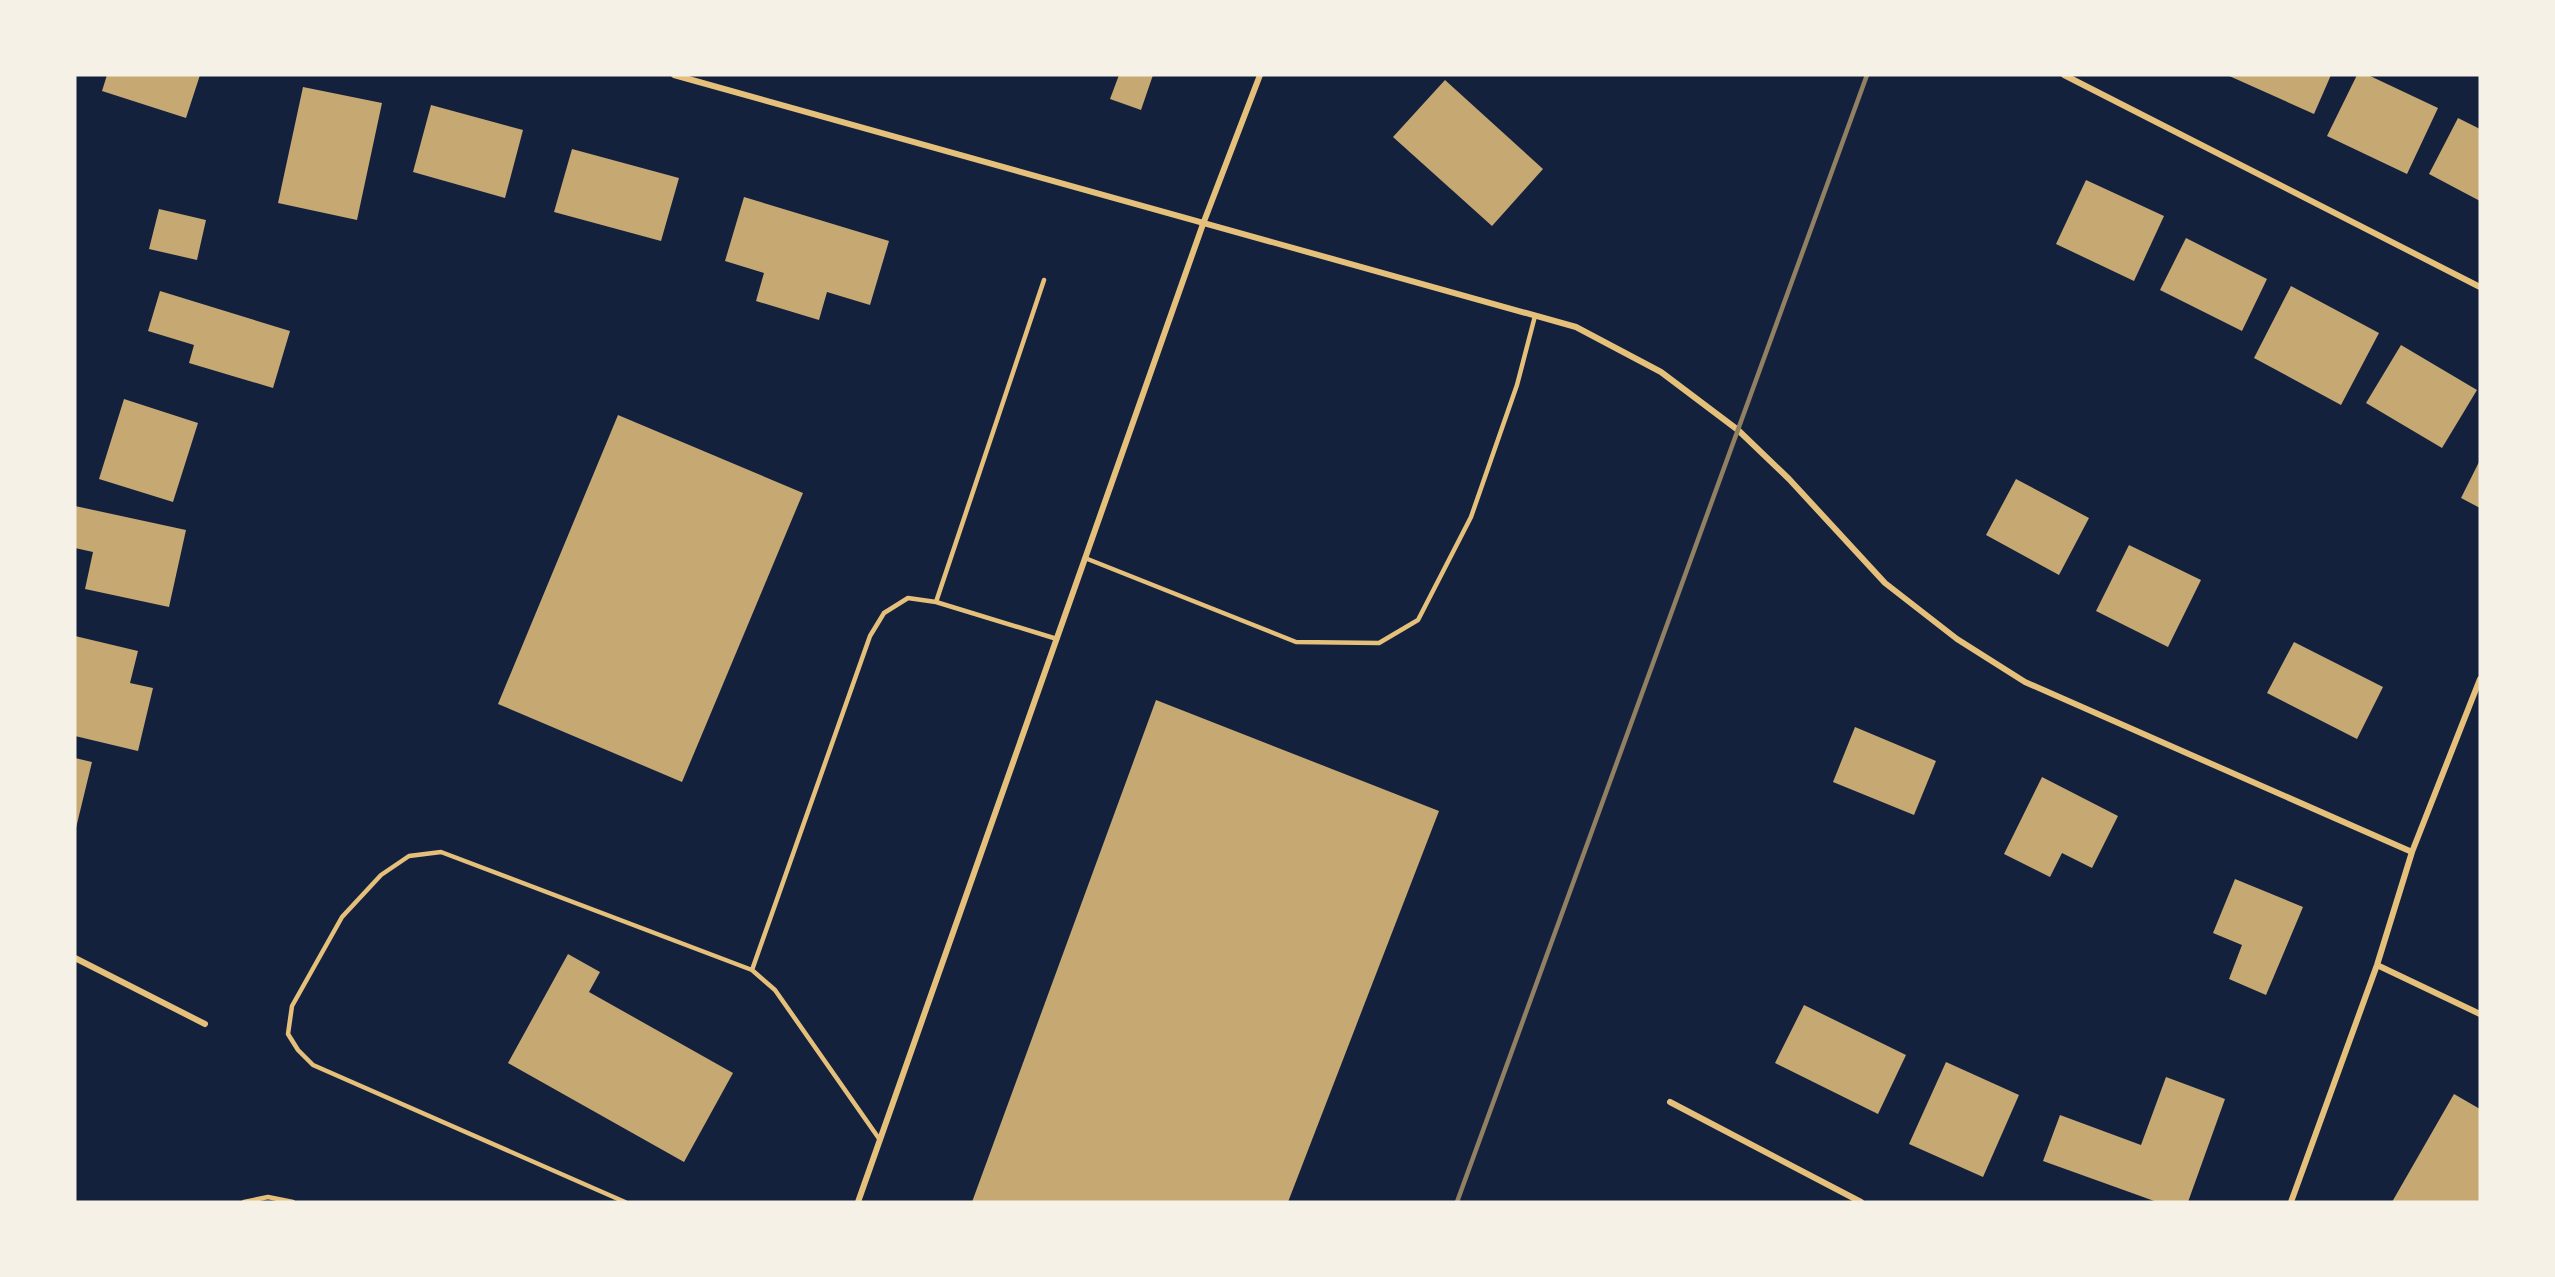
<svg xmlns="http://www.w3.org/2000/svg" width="2555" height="1277" viewBox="0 0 2555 1277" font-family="Quicksand,sans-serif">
<rect width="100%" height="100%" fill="#14213d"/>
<path fill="#c6a872" d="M107 75H200L186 118 102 91Z
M1119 75H1153L1141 110 1110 99Z
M2227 75H2331L2314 114Z
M2357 75H2368L2438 108 2407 174 2327 136Z
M1445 80 1543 169 1492 226 1393 137Z
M303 87 382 103 357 220 278 203Z
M431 105 523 130 505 198 413 172Z
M2458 118 2480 129V201L2429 174Z
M572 149 679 178 661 241 554 212Z
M2086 180 2164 216 2134 281 2056 244Z
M744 197 889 241 870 305 827 292 819 320 756 301 764 273 725 261Z
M159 209 206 220 197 260 149 249Z
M2186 238 2267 279 2242 331 2160 290Z
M2291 286 2379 333 2341 405 2254 358Z
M160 291 290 331 273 388 189 363 194 345 148 331Z
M2401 345 2477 390 2442 448 2366 403Z
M124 399 198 423 173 502 99 479Z
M618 415 803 493 682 782 498 704Z
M2480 460V508L2461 498Z
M2016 479 2089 518 2059 575 1986 535Z
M75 506 186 530 169 607 85 589 93 552 75 548Z
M2129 545 2201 580 2168 647 2096 611Z
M75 636 138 651 130 683 153 688 138 751 75 736Z
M2294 642 2383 687 2357 739 2267 693Z
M1156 700 1439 811 1288 1202H972Z
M1855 727 1936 761 1914 815 1833 782Z
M75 758 92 762 76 828H75Z
M2042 777 2118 816 2092 868 2062 853 2050 877 2004 854Z
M2235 879 2303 907 2266 995 2229 979 2242 945 2213 933Z
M568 954 600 972 589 992 733 1073 684 1162 508 1063Z
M1804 1005 1906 1055 1878 1114 1775 1063Z
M1946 1062 2019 1095 1983 1177 1909 1144Z
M2166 1077 2225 1099 2188 1202H2157L2043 1161 2060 1115 2141 1145Z
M2454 1094 2480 1109V1202H2392Z"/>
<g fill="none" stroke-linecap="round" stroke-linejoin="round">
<path stroke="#e5c07b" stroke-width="4.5" d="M1085 558 1296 642 1379 643 1418 620 1471 517 1517 385 1535 316
M936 602 1044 280
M752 970 870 636 884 613 908 598 936 602 1057 639
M244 1202 268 1197 293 1202
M625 1202 313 1065 298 1050 288 1034 292 1006 342 917 381 875 409 856 441 852 752 970 775 990 880 1140"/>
<path stroke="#e5c07b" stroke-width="6" d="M674 75 1576 327 1661 372 1738 430 1789 479 1885 583 1957 639 2025 682 2412 852
M2064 75 2480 287
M75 958 205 1024
M2377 965 2480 1014
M1670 1102 1861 1202
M858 1202 1203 224 1260 75
M2291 1202 2377 965 2412 852 2480 679"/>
<path stroke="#918062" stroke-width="4.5" d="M1457 1202 1867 75"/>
</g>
<rect width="2555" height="1277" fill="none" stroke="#f6f1e7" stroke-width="153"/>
</svg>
